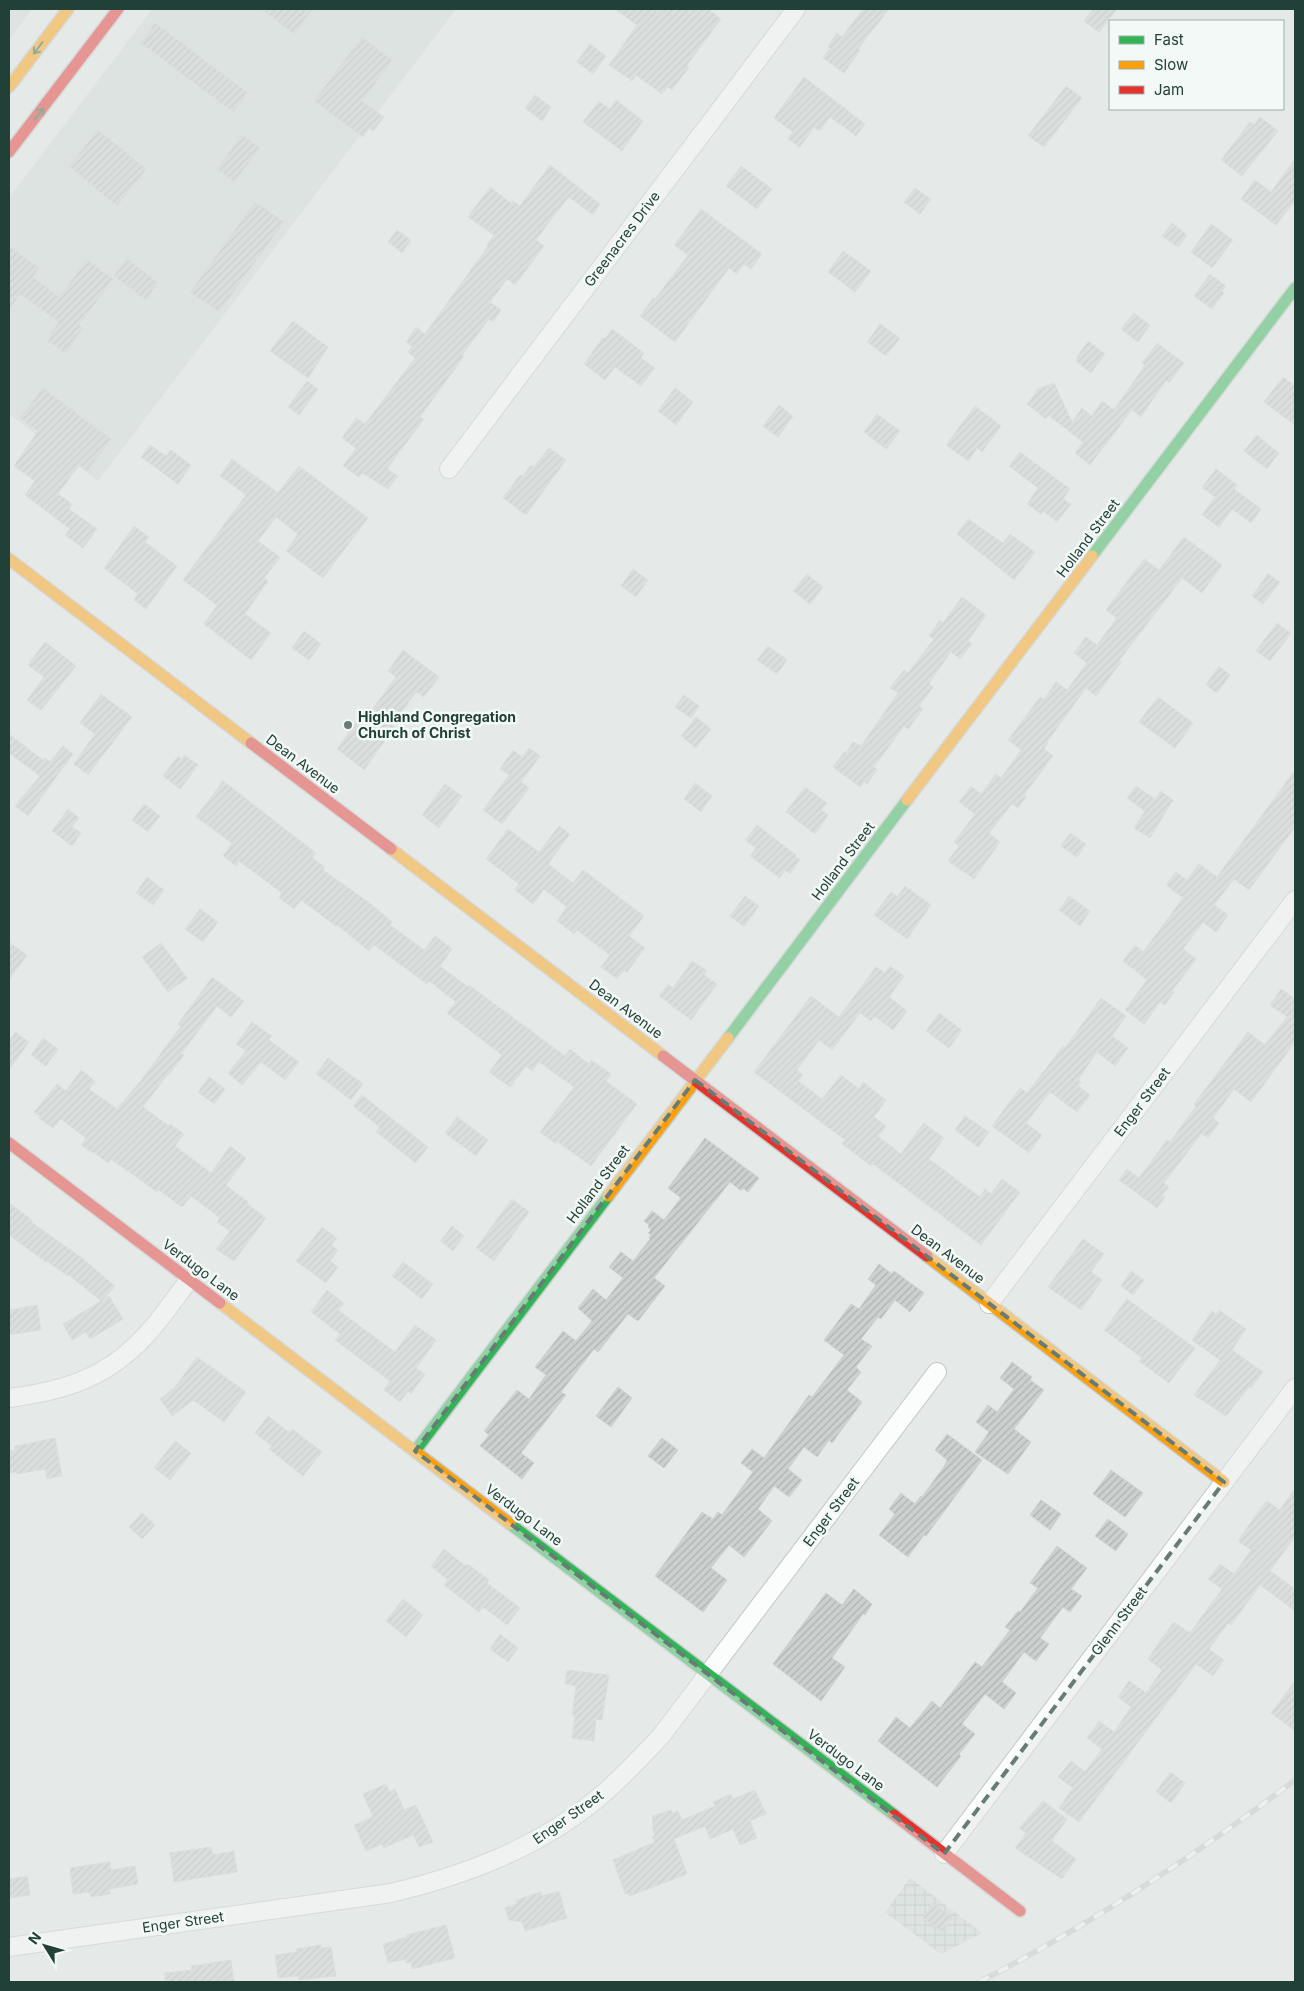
<svg xmlns="http://www.w3.org/2000/svg" width="1304" height="1991" viewBox="0 0 1304 1991" font-family="Inter,sans-serif">
<defs>
<pattern id="industrial-grid" width="8" height="8" patternUnits="userSpaceOnUse" patternTransform="scale(1.25)"><rect width="8" height="8" fill="#d2dcd8"/><path d="M0 4h8M4 0v8" fill="none" stroke="#b4beba"/></pattern>
<pattern id="building-hatch" width="6" height="6" patternUnits="userSpaceOnUse" patternTransform="scale(1.25)"><rect width="6" height="6" fill="#ccd1cf"/><path d="M-1 1l2-2M0 6l6-6M5 7l2-2" fill="none" stroke="#afb4b2"/></pattern>
</defs>
<rect width="100%" height="100%" fill="#e5eae8"/>
<path fill="#d2dcd8" d="M9 9H32L9 40Z
M152 9H456L98 481 10 415 9 416V198Z"/>
<path fill="url(#industrial-grid)" d="M910 1878 982 1933 941 1954 885 1912Z"/>
<path fill="url(#building-hatch)" stroke="#cdd3d1" d="M261 9H313L294 34Z
M615 9H654L657 11 669 9H708L721 19 687 65 689 67 672 90 668 87 662 94 636 75 632 81 609 65 637 25Z
M863 9H889L858 49 860 50 844 73 823 58 830 48 828 46 837 33 842 37Z
M1093 9H1117L1099 32 1084 21Z
M155 23 248 93 233 112 141 43Z
M362 37 392 60 362 101 384 117 373 131 369 128 363 137 314 101Z
M590 44 606 56 593 74 577 62Z
M804 77 865 124 856 136 830 117 819 131 814 127 800 147 788 139 793 132 774 118Z
M1066 86 1082 98 1044 147 1028 136Z
M535 95 551 107 542 121 525 108Z
M616 100 643 121 622 151 583 122 599 101 610 109Z
M1260 117 1278 131 1242 176 1221 160 1250 122 1254 125Z
M98 130 146 169 117 206 69 166Z
M242 135 260 148 234 182 217 169Z
M1295 159V201L1276 225 1241 199 1255 180 1271 192Z
M550 165 600 204 593 215 569 197 555 214 536 240 544 246 515 285 507 279 490 302 501 310 493 322 489 319 462 355 464 356 420 417 424 419 387 469 398 476 388 489 362 473 359 477 343 466 356 448 342 438 356 418 365 424 415 358 408 352 412 346 406 342 416 327 425 334 488 246 487 245 494 235 468 217 490 187 511 203 512 201 520 206Z
M741 166 772 189 757 209 726 186Z
M915 188 931 199 920 214 904 202Z
M255 202 284 222 219 312 190 292Z
M701 209 762 254 751 269 744 264 737 274 729 268 675 342 640 316 653 298 655 299 688 255 674 245Z
M1172 223 1187 235 1178 247 1162 236Z
M1211 224 1233 240 1212 268 1191 252Z
M397 230 411 240 402 253 388 242Z
M9 246 39 268 33 277 59 297 87 260 113 279 79 325 83 328 65 353 48 341 52 336 50 334 59 322 20 294 9 310Z
M843 251 871 271 855 292 828 272Z
M127 259 158 283 146 300 114 276Z
M1210 274 1226 286 1222 291 1224 293 1212 309 1194 296Z
M1134 313 1150 325 1138 342 1121 329Z
M293 321 328 347 308 378 270 351Z
M880 324 900 338 886 356 867 342Z
M612 329 644 353 641 358 655 368 641 386 615 367 605 380 584 364 603 337 605 339Z
M1088 341 1105 354 1091 373 1077 362V357Z
M1157 343 1184 363 1169 383 1166 380 1141 417 1132 410 1090 465 1075 453 1083 442 1048 415 1046 419 1027 404 1038 389 1054 383 1072 422 1082 408 1092 416 1102 401 1114 410 1145 365 1142 363Z
M1283 377 1295 386V425L1264 402Z
M307 381 318 389 299 415 288 407Z
M43 388 111 439 87 471 79 465 58 494 72 504 69 509 97 529 83 548 65 535 70 529 25 495 35 481 14 466 38 431 20 418Z
M675 388 693 402 676 425 658 411Z
M779 405 793 416 778 437 763 426Z
M975 406 1001 426 982 452 977 448 968 461 946 445Z
M877 414 900 431 886 449 864 432Z
M1257 435 1279 453 1267 469 1244 451Z
M150 445 166 456 171 450 191 465 178 484 141 457Z
M549 448 566 460 526 515 503 498 520 475 523 476 531 465 534 467Z
M1020 452 1070 489 1063 499 1071 504 1057 522 1043 511 1041 514 1027 504 1038 488 1009 466Z
M232 459 278 493 299 466 368 518 323 578 286 551 298 534 276 517 258 541 280 557 264 578 268 581 245 614 271 633 251 660 204 624 217 605 183 580 246 495 220 476Z
M1216 469 1237 485 1234 489 1261 509 1251 523 1232 509 1219 527 1202 515 1215 497 1202 487Z
M968 519 1003 543 1010 534 1035 552 1014 580 957 534Z
M134 526 149 537 145 542 177 566 146 609 134 600 138 594 104 568Z
M1184 537 1222 565 1202 593 1182 578 1119 661 1121 662 1096 696 1086 688 1047 742 1048 743 1044 749 1053 756 1024 795 1026 797 1018 808 1012 804 989 833 1000 842 974 879 948 861 959 846 954 842 975 814 959 802 971 786 981 794 996 774 1001 778 1021 750 1008 740 1040 697 1044 699 1056 682 1067 690 1087 663 1074 653 1086 637 1097 645 1117 618 1106 610 1144 559 1159 570Z
M633 569 648 580 636 597 621 586Z
M807 574 823 587 810 604 793 591Z
M1268 574 1280 582 1263 604 1252 596Z
M962 597 986 615 968 641 972 644 960 659 951 652 929 683 933 687 919 706 923 709 908 729 904 726 874 767 877 770 867 784 864 782 860 787 833 767 844 752 846 753 853 742 861 746 898 693 890 688 904 670 908 673 934 639 929 636 940 620 943 623Z
M1277 623 1291 633 1270 661 1256 651Z
M304 631 321 644 309 660 292 648Z
M45 642 76 666 41 710 27 700 44 677 28 665Z
M768 646 787 660 777 674 757 660Z
M403 650 439 677 424 697 416 692 392 725 395 727 364 770 337 749 368 707 372 710 396 677 388 671Z
M1219 666 1230 675 1217 693 1206 685Z
M101 694 132 717 88 775 74 764 95 734 80 723Z
M684 695 699 706 691 718 675 707Z
M1158 697 1193 723 1175 748 1139 722Z
M696 717 711 729 696 748 681 736Z
M9 734 43 760 45 758 50 762 63 746 73 754 28 816 15 806 40 776 9 753Z
M529 748 540 756 521 782 529 788 502 824 483 810 509 775 500 769 513 750 522 757Z
M184 755 198 765 180 789 163 776 178 756 182 759Z
M1295 770V827L1249 890 1234 879 1214 905 1228 915 1216 932 1203 922 1183 949 1196 959 1172 991 1174 992 1165 1005 1160 1002 1144 1024 1125 1010 1147 980 1123 961 1135 945 1143 952 1183 898 1166 885 1176 872 1187 880 1199 864 1217 877Z
M223 781 316 853 312 858 325 867 323 870 371 904 392 922 390 925 424 950 435 936 452 949 440 966 468 987 469 985 565 1056 570 1049 589 1064 591 1060 611 1074 606 1081 637 1104 591 1166 558 1142 556 1144 540 1132 574 1087 539 1062 532 1071 526 1066 510 1087 489 1072 502 1055 447 1013 456 1002 429 981 427 984 374 945 369 951 337 925 336 926 301 900 294 909 279 898 282 893 270 884 239 861 236 866 223 856 232 843 196 817Z
M695 783 712 796 701 812 684 799Z
M445 784 462 796 439 828 422 815Z
M1136 786 1155 799 1161 791 1173 800 1150 838 1134 828 1145 811 1127 798Z
M805 787 827 803 821 810 828 815 815 834 786 812Z
M144 804 160 816 148 832 132 820Z
M68 809 79 818 72 827 81 833 72 846 52 831Z
M757 825 796 855 795 857 800 860 790 874 785 870 780 878 750 856 756 848 745 840Z
M559 826 570 834 548 864 573 883 583 870 644 916 629 936 645 948 627 972 624 970 617 979 601 967 610 955 577 930 574 934 557 921 567 907 544 889 533 904 515 890 519 884 486 859 508 829 539 852Z
M1070 833 1086 844 1077 857 1061 846Z
M147 877 164 890 153 905 136 893Z
M905 886 931 905 907 939 874 915 891 892 897 897Z
M745 896 759 906 744 927 730 916Z
M1069 896 1090 911 1080 926 1059 910Z
M200 909 218 922 203 942 185 929Z
M9 942 27 955 9 980Z
M161 943 187 978 168 992 142 957Z
M692 961 707 971 704 975 717 984 691 1020 659 996 668 984 673 988Z
M890 966 904 976 889 997 907 1011 893 1030 874 1016 871 1021 860 1013 832 1050 819 1040 797 1070 803 1075 798 1081 822 1099 841 1075 859 1089 863 1082 886 1100 874 1117 886 1126 878 1136 901 1154 924 1123 944 1138 929 1159 980 1197 985 1189 991 1194 1002 1179 1020 1192 981 1245 873 1164 871 1166 842 1144 845 1140 754 1072 811 996 839 1017 876 967 885 973Z
M212 977 244 1001 231 1017 217 1006 181 1054 184 1055 169 1075 168 1074 143 1107 169 1126 170 1124 184 1134 175 1146 211 1173 230 1146 246 1158 226 1185 248 1202 247 1204 266 1218 234 1261 216 1249 230 1231 217 1222 220 1218 191 1196 182 1207 159 1190 157 1192 111 1159 108 1163 93 1152 92 1153 81 1145 86 1138 61 1119 53 1128 39 1118 40 1116 34 1112 57 1084 66 1091 81 1070 95 1081 89 1089 117 1109 143 1078 181 1026 178 1024Z
M1281 989 1295 999V1042L1251 1102 1234 1089 1213 1118 1219 1123 1208 1138 1202 1133 1164 1183 1169 1187 1162 1195 1165 1197 1157 1208 1119 1180 1127 1169 1139 1178 1167 1140 1170 1142 1196 1106 1194 1104 1248 1032 1265 1045 1287 1017 1270 1005Z
M1101 998 1126 1016 1112 1036 1128 1048 1115 1066 1097 1052 1078 1080 1081 1082 1078 1086 1090 1095 1077 1112 1050 1092 1026 1123 1042 1135 1029 1153 992 1126 1020 1088 1027 1093 1063 1046 1065 1048Z
M939 1013 962 1030 949 1048 926 1031Z
M252 1022 272 1036 269 1040 299 1062 285 1080 261 1062 242 1085 228 1073 246 1051 236 1044Z
M15 1032 29 1042 9 1070V1042Z
M43 1038 58 1049 46 1066 31 1055Z
M328 1058 363 1084 351 1100 316 1074Z
M209 1077 225 1089 214 1104 198 1092Z
M362 1095 428 1147 416 1163 376 1132 380 1127 353 1106Z
M965 1116 989 1132 978 1147 955 1130Z
M457 1117 488 1140 476 1156 445 1133Z
M705 1138 759 1178 748 1192 744 1189 740 1190 730 1182 654 1278 665 1286 638 1321 628 1314 598 1352 594 1349 561 1392 566 1395 521 1453 534 1463 522 1479 480 1446 489 1435 484 1431 517 1390 529 1399 546 1375 535 1367 563 1331 576 1341 592 1321 578 1308 593 1289 606 1300 623 1278 609 1267 621 1252 633 1261 650 1239 649 1238 651 1235 648 1233 651 1230 648 1227 649 1225 644 1221 652 1211 664 1220 681 1198 668 1188Z
M512 1199 529 1212 494 1261 476 1248Z
M9 1203 32 1220 31 1222 82 1258 115 1286 102 1301 109 1296 123 1319 90 1339 86 1332 72 1340 63 1324 101 1301 69 1275 68 1276 47 1261 46 1262 9 1235Z
M452 1226 464 1236 453 1251 440 1241Z
M322 1227 337 1238 331 1245 338 1250 330 1261 338 1267 326 1283 296 1261Z
M1083 1239 1104 1254 1091 1272 1102 1280 1081 1310 1048 1287Z
M403 1262 433 1284 422 1299 392 1276Z
M879 1264 892 1274 894 1271 924 1293 910 1312 895 1300 881 1319 878 1317 861 1339 872 1346 856 1367 861 1372 847 1390 862 1402 832 1443 829 1440 817 1457 804 1447 788 1469 802 1480 789 1497 774 1486 758 1509 772 1521 744 1557 729 1545 711 1568 727 1580 703 1612 655 1576 702 1512 713 1519 718 1512 722 1515 753 1472 741 1463 752 1449 764 1458 809 1395 812 1397 844 1355 824 1340 851 1304 859 1309 876 1285 868 1279Z
M1131 1271 1144 1280 1133 1295 1121 1286Z
M327 1290 344 1303 338 1310 395 1352 415 1325 436 1340 416 1368 425 1374 411 1394 408 1391 400 1402 384 1390 390 1381 335 1340 340 1334 311 1312Z
M1127 1299 1195 1348 1169 1383 1139 1361 1142 1358 1104 1330Z
M37 1305 41 1330 9 1335V1310Z
M1219 1310 1246 1329 1232 1350 1263 1372 1251 1388 1249 1387 1226 1416 1194 1395 1220 1360 1192 1340 1212 1311 1216 1314Z
M197 1357 246 1392 224 1422 193 1400 172 1416 160 1399 175 1387Z
M1012 1362 1032 1377 1030 1380 1044 1390 1014 1429 1031 1442 1008 1474 975 1452 989 1432 976 1422 988 1405 997 1412 1014 1389 1000 1378Z
M618 1387 632 1398 611 1427 596 1416Z
M268 1416 290 1433 292 1429 322 1452 303 1476 269 1449 272 1446 255 1433Z
M947 1434 982 1460 926 1536 924 1535 908 1557 879 1535 895 1514 889 1509 901 1493 915 1504 921 1496 922 1497 945 1465 947 1460 935 1450Z
M55 1438 62 1476 47 1479 45 1469 17 1474 16 1472 9 1473V1451L15 1450V1446Z
M662 1438 678 1450 664 1468 648 1456Z
M175 1441 191 1453 170 1480 154 1468Z
M1111 1470 1143 1493 1125 1517 1093 1494Z
M1295 1488V1537L1270 1571 1295 1589V1611L1260 1585 1231 1625 1228 1623 1209 1649 1224 1660 1213 1676 1196 1664 1079 1822 1059 1808 1073 1788 1058 1777 1071 1761 1085 1772 1102 1749 1087 1738 1099 1721 1114 1732 1131 1707 1118 1697 1129 1681 1146 1693 1162 1670 1148 1659 1162 1638 1174 1622 1190 1633 1222 1589 1208 1579 1220 1564 1234 1574 1251 1550 1238 1541 1255 1516 1267 1501 1280 1510Z
M1041 1500 1061 1514 1050 1530 1030 1515Z
M142 1513 155 1525 142 1539 129 1527Z
M1108 1519 1128 1534 1116 1551 1095 1536Z
M1057 1546 1087 1568 1071 1589 1082 1596 1070 1612 1063 1607 1040 1638 1049 1644 1036 1661 1024 1652 1002 1682 1016 1693 1004 1709 985 1694 962 1724 975 1734 959 1754 961 1756 937 1787 878 1741 896 1717 910 1728 932 1701 940 1708 975 1662 982 1667 1010 1630 1005 1627 1018 1611 1020 1612 1038 1588 1030 1583Z
M444 1549 466 1566 468 1564 489 1580 487 1583 520 1608 507 1625 483 1607 479 1612 444 1585 448 1580 431 1566Z
M854 1589 872 1604 865 1615 863 1614 832 1658 845 1667 821 1701 773 1664 826 1593 842 1605Z
M403 1599 423 1615 406 1637 386 1621Z
M500 1634 518 1648 508 1662 490 1649Z
M567 1670 609 1675 602 1720 596 1719 594 1741 572 1738 575 1715H572L576 1686 565 1684Z
M1295 1681V1731L1271 1713Z
M1170 1772 1185 1783 1171 1803 1156 1792Z
M386 1784 390 1792 395 1789 404 1810 416 1805 433 1842 419 1847 413 1835 384 1848 382 1844 366 1851 354 1825 373 1817 363 1794Z
M755 1790 766 1814 750 1821 757 1838 740 1845 733 1829 710 1839 705 1826 674 1839 687 1874 635 1894 629 1896 628 1893 625 1894 613 1860 655 1842 652 1837 655 1835 652 1827H654L652 1821H653L652 1816 671 1810 673 1813 678 1811 682 1820 715 1806 713 1802 731 1794 733 1799Z
M1043 1801 1067 1819 1052 1841 1076 1859 1062 1879 1015 1848 1026 1833 1019 1828Z
M211 1847 213 1855 234 1851 237 1872 174 1882 170 1853Z
M110 1862 111 1870 135 1866 138 1884 109 1889 110 1894 91 1897 90 1892 73 1894 70 1868Z
M27 1876 30 1895 9 1898V1879Z
M559 1891 567 1918 525 1931 522 1922 509 1920 505 1908 517 1904 516 1900 541 1892 542 1896Z
M933 1903 952 1918 942 1932 923 1918Z
M446 1925 455 1958 412 1969 411 1962 406 1963 405 1959 388 1963 383 1944 407 1937 406 1935Z
M321 1945V1948L331 1947 336 1976 299 1980 298 1976 278 1978 275 1955 297 1952 296 1949Z
M231 1960 234 1982H165V1973L192 1970 191 1966Z"/>
<g fill="none" stroke-linecap="round" stroke-linejoin="round">
<g stroke="#c2c7c5" stroke-width="20">
<path id="street" d="M449 469 796 9
M989 1304 1295 900
M9 1398C64 1391 107 1378 146 1335 162 1318 175 1298 189 1280
M944 1854 1295 1388
M9 1947 391 1893C466 1875 538 1848 598 1798 621 1779 641 1757 661 1736L937 1372"/>
</g>
<g stroke="#c0c8c5" stroke-width="14">
<path id="fast" d="M1092 556 1295 288
M728 1038 907 800
M415 1451 608 1196
M510 1524 894 1815"/>
</g>
<g stroke="#c0c8c5" stroke-width="14">
<path id="slow" d="M9 87 68 9
M9 559 251 743
M907 800 1092 556
M391 849 663 1056
M608 1196 728 1038
M927 1256 1224 1482
M220 1303 510 1524"/>
</g>
<g stroke="#c0c8c5" stroke-width="14">
<path id="jam" d="M9 152 118 9
M251 743 391 849
M663 1056 927 1256
M9 1143 220 1303
M894 1815 1020 1911"/>
</g>
<use href="#street" stroke="#fbfcfc" stroke-width="18"/>
<use href="#fast" stroke="#30b455" stroke-width="11"/>
<use href="#slow" stroke="#ff9f0a" stroke-width="11"/>
<use href="#jam" stroke="#e5322d" stroke-width="11"/>
<g stroke="#c6cbca" stroke-width="5.5">
<path id="rail" d="M979 1982C1090 1925 1196 1855 1295 1780"/>
</g>
<use href="#rail" stroke="#f3f9f6" stroke-width="4" stroke-dasharray="11" stroke-linecap="butt"/>
</g>
<defs><path id="oneway-shaft" d="M-6 0H5M1.5-3L5.5 0L1.5 3" fill="none" stroke-width="1.6" stroke-linecap="round" stroke-linejoin="round" transform="scale(1.25)"/></defs>
<g stroke="#266340">
<use href="#oneway-shaft" transform="translate(38 48) rotate(127)"/>
<use href="#oneway-shaft" transform="translate(39 114) rotate(-52)"/>
</g>
<path d="M0 0H1304V1991H0ZM695 1080 1224 1482 944 1854 415 1451Z" fill="#e5eae8" fill-opacity=".55" fill-rule="evenodd"/>
<path fill="none" stroke="#667c75" stroke-width="4" stroke-dasharray="10 6" stroke-linejoin="round" d="M695 1080 1224 1482 944 1854 415 1451Z"/>
<circle fill="#667c75" stroke="#f3f9f6" stroke-width="2" cx="348" cy="725" r="5"/>
<g text-anchor="middle" stroke-width="5" stroke-linejoin="round" paint-order="stroke">
<g font-size="14" fill="#214037" stroke="#f3f9f6">
<text transform="translate(622 239) rotate(-53)" y="5">Greenacres Drive</text>
<text transform="translate(1088 538) rotate(-53)" y="5">Holland Street</text>
<text transform="translate(303 764) rotate(37)" y="5">Dean Avenue</text>
<text transform="translate(843 861) rotate(-53)" y="5">Holland Street</text>
<text transform="translate(626 1009) rotate(37)" y="5">Dean Avenue</text>
<text transform="translate(1142 1102) rotate(-53)" y="5">Enger Street</text>
<text transform="translate(598 1184) rotate(-53)" y="5">Holland Street</text>
<text transform="translate(948 1254) rotate(37)" y="5">Dean Avenue</text>
<text transform="translate(201 1270) rotate(37)" y="5">Verdugo Lane</text>
<text transform="translate(831 1512) rotate(-53)" y="5">Enger Street</text>
<text transform="translate(524 1515) rotate(37)" y="5">Verdugo Lane</text>
<text transform="translate(1119 1621) rotate(-53)" y="5">Glenn Street</text>
<text transform="translate(846 1760) rotate(37)" y="5">Verdugo Lane</text>
<text transform="translate(568 1817) rotate(-35)" y="5">Enger Street</text>
<text transform="translate(183 1922) rotate(-8)" y="5">Enger Street</text>
</g>
<g font-size="14" font-weight="bold" fill="#214037" stroke="#f3f9f6" text-anchor="start">
<text x="358" y="722">Highland Congregation<tspan x="358" dy="16">Church of Christ</tspan></text>
</g>
</g>
<rect width="1304" height="1991" fill="none" stroke="#214037" stroke-width="20"/>
<rect x="1109" y="20" width="175" height="90" fill="#f3f9f6" stroke="#9fafaa"/>
<rect x="1119" y="36" width="25" height="8" fill="#30b455" stroke="#9fafaa"/>
<text x="1154" y="45" font-size="15" fill="#214037">Fast</text>
<rect x="1119" y="61" width="25" height="8" fill="#ff9f0a" stroke="#9fafaa"/>
<text x="1154" y="70" font-size="15" fill="#214037">Slow</text>
<rect x="1119" y="86" width="25" height="8" fill="#e5322d" stroke="#9fafaa"/>
<text x="1154" y="95" font-size="15" fill="#214037">Jam</text>
<g transform="translate(45 1946) rotate(307)" stroke="#f3f9f6" stroke-width="4" paint-order="stroke">
<path d="M0-4L9 19L0 12L-9 19Z" fill="#214037"/>
<text y="-8" font-size="14" font-weight="bold" text-anchor="middle" fill="#214037">N</text>
</g>
</svg>
